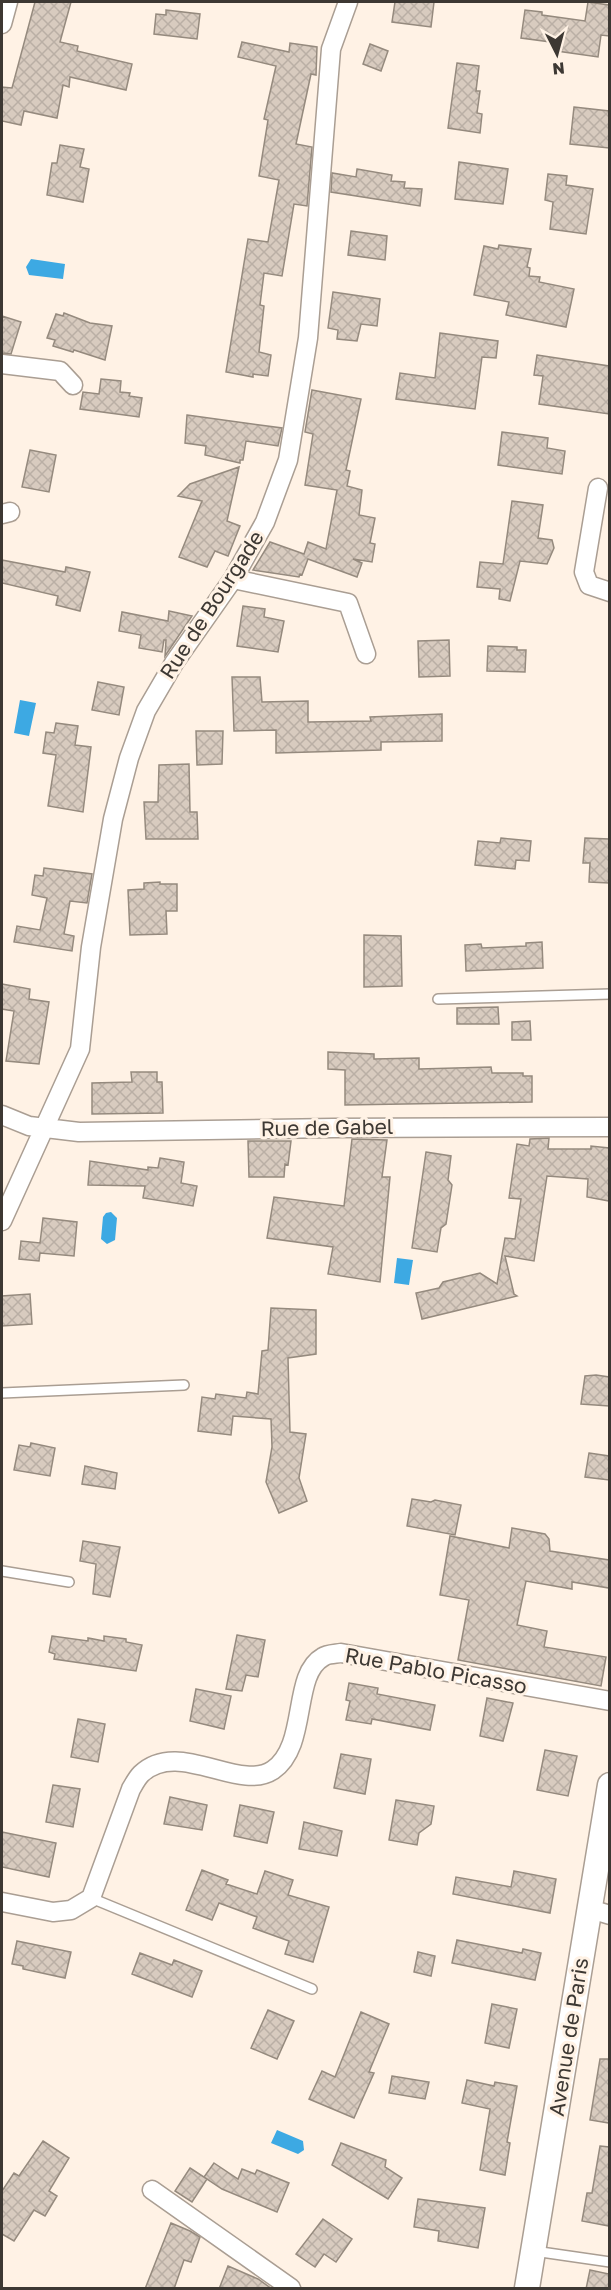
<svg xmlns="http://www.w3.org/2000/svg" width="611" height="2290" viewBox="0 0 611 2290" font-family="'Golos Text',sans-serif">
<defs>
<pattern id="building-cross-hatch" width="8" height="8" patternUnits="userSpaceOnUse" patternTransform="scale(1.5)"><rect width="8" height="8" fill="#d8cbbf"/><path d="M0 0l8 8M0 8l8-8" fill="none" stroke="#baafa5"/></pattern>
</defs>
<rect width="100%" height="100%" fill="#fff2e5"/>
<path fill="#3da9e3" d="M31 259 65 264 63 279 29 275 26 267Z
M20 700 36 703 29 736 14 733Z
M111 1212 117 1218 115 1240 107 1244 101 1239 103 1217 106 1213Z
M397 1258 413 1260 409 1285 394 1283Z
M277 2130 303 2141 304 2150 298 2154 271 2143Z"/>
<path fill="url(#building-cross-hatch)" stroke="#958a7e" stroke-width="1.5" d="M35 2H71L60 42 78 46 77 51 132 64 126 90 70 77 69 87 63 85 57 118 24 111 21 125 2 121V87L12 88Z
M395 2H434L431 27 392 22Z
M588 2 609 5V36L601 35 598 57 557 51 558 43 521 38 525 10 542 12V15L585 21Z
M166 10 200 14 197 39 154 34 156 14 166 15Z
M242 42 289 52 290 43 317 47 316 75 311 74 296 144 312 147 307 206 294 204 282 276 264 273 260 305 264 306 259 352 271 355 268 376 253 374V377L226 372 248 239 268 242 279 180 259 176 268 120 264 119 276 66 238 57Z
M370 44 388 51 381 71 363 64Z
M457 63 479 66 476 91H480L477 113 482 114 480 133 448 128Z
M574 107 609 111V148L570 144Z
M60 145 84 149 80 167 89 169 83 202 47 195 52 163H57Z
M459 162 508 169 503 204 455 199Z
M357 169 392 175 391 181 405 182 404 188 422 189 420 206 331 192 332 173 356 177Z
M548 174 567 176 566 185 593 189 586 234 550 229 553 202 545 200Z
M351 231 387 236 385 260 348 255Z
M499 245 531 249 527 267 530 268 529 276 540 277 539 282 574 289 566 327 506 315 509 302 474 295 484 246 498 249Z
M333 292 380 299 377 326 361 324 357 341 337 339 338 330 328 328Z
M64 313 90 323 112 326 105 360 74 350 73 352 53 346 55 340 47 338 56 314 63 316Z
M2 316 21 322 11 354 2 353Z
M440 333 498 341 496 358 482 357 475 409 396 399 400 373 435 378Z
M537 355 609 366V414L539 404 543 376 534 375Z
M101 379 121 381 120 392 130 393 129 396 142 398 139 417 80 409 83 392 99 394Z
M312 390 361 399 346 470 350 471 347 486 362 490 359 515 375 518 370 543 375 544 372 562 353 559 362 563 357 577 308 559 302 575 300 574 299 577 253 570 270 542 304 554 308 542 326 549 337 490 305 485 313 434 305 432Z
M187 415 282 428 278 446 246 441 243 460H240V463L205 455 206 446 185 443Z
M502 432 548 438 547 448 565 451 562 474 498 465Z
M30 450 56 455 49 492 22 487Z
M239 467 227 521 240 526 228 556 215 551 207 567 179 557 202 501 178 496 190 484Z
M512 501 543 505 538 538 552 540 554 548 547 564 520 561 510 601 499 599 500 589 477 587 480 562 503 564Z
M2 560 65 572 66 567 90 572 80 611 56 605 58 596 2 583Z
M243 606 265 609 264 617 284 621 278 652 237 646Z
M169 611 192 616 165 656 166 640H164L162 652 139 648 141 635 119 631 122 612 168 621Z
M449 640 450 676 419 677 418 641Z
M488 646 517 647V650H526L525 672 487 671Z
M232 677H260L262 702 308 701V722L371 721 370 717 442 714V741L381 742V750L276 753V730L234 731Z
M98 682 124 687 119 715 92 710Z
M56 723 78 726 75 745 91 747 83 812 48 806 56 755 43 753 46 732 54 733Z
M196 731H223L222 764 197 765Z
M189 764 190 812H197L198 839H146L144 802H158L159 765Z
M501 838 531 841 529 861 516 860 515 869 475 865 478 841 500 843Z
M585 838 609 839V883L589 882 590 863H583Z
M44 868 92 874 87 903 70 901 64 934 74 936 72 951 14 942 17 926 40 930 47 898 32 895 35 875 43 876Z
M160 882V884H177V911H166L167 934 130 935 128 890 144 889V883Z
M364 935 401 936 402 986 364 987Z
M542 942 543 968 466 971 465 945 481 944 482 948 526 946V943Z
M2 984 30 989 29 999 49 1002 39 1064 6 1061 14 1011 2 1009Z
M498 1007 499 1024H457V1008Z
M530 1021 531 1040H512V1022Z
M328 1052 374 1054V1059L419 1058V1069L491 1067 492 1073H523V1076H532V1102L345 1105V1070L328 1069Z
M131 1072H157V1082H162L163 1113 92 1114V1083L132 1082Z
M549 1138 548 1149H591V1146L609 1148V1201L587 1197 588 1179 547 1176 534 1261 505 1256 514 1294 517 1296 422 1319 416 1293 439 1288 443 1282 480 1273 497 1284 505 1238 515 1239 521 1199 509 1198 517 1144 529 1146 530 1139Z
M352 1139 387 1140 382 1177H390L380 1282 328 1274 333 1247 267 1238 274 1197 344 1206Z
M248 1141H291L288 1165 285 1164 284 1177H249Z
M426 1152 451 1156 448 1180 452 1185 446 1224 441 1228 437 1252 412 1248Z
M160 1158 184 1162 181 1183 197 1186 193 1206 143 1198 145 1186 88 1185 90 1161 148 1170V1167L158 1168Z
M43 1218 77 1222 74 1256 40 1253 39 1261 19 1259 21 1241 40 1243Z
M30 1294 32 1324 2 1326V1296Z
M271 1308 316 1310V1354L288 1358 290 1432 306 1434 299 1478 307 1501 279 1513 266 1482 272 1447 271 1419 233 1416 231 1435 198 1431 202 1397 215 1399 216 1394 246 1398 247 1392 258 1394 262 1351 268 1350Z
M596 1375 609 1377V1406L581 1404 585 1376Z
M31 1443 55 1448 50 1476 14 1470 19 1445 30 1447Z
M589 1453 609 1456V1480L585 1477Z
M85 1466 117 1473 115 1489 82 1484Z
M412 1499 431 1502 435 1500 461 1505 455 1535 407 1526Z
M512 1528 545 1534 549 1539 550 1551 609 1560V1588L572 1582V1589L526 1581 517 1625 547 1631 544 1647 606 1657 601 1686 458 1660 469 1600 440 1595 450 1536 509 1548Z
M83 1541 120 1547 110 1597 93 1594 96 1564 80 1561Z
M237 1635 265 1640 258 1677 246 1675 242 1691 226 1689Z
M52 1636 88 1641V1638L104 1641V1636L126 1639V1642L142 1645 136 1671 54 1659 55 1654 49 1652Z
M349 1683 378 1688 377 1694 435 1705 430 1730 372 1719 371 1724 346 1720 350 1701 346 1700Z
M196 1689 231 1696 224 1729 190 1721Z
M487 1698 513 1703 503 1741 480 1736Z
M78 1719 105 1724 98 1762 71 1757Z
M545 1750 577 1756 568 1796 537 1790Z
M341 1754 371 1759 365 1794 334 1788Z
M53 1785 80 1789 73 1827 46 1822Z
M170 1797 207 1805 202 1830 164 1824Z
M396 1800 434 1806 431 1824 419 1833 417 1845 389 1840Z
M240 1805 274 1812 267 1843 234 1836Z
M304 1822 342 1831 337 1856 299 1849Z
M2 1832 56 1843 49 1877 2 1867Z
M202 1870 228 1880 226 1884 257 1894 265 1871 293 1880 288 1895 329 1907 313 1962 285 1954 289 1941 253 1928 257 1917 219 1903 212 1920 186 1910Z
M514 1871 556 1879 550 1913 453 1894 456 1877 511 1887Z
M457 1940 522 1953 523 1949 541 1953 535 1980 452 1963Z
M17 1941 71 1952 65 1978 23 1969V1966L12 1964Z
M418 1952 435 1956 431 1976 414 1972Z
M140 1953 172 1965 174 1960 202 1971 192 1997 132 1974Z
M492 2004 517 2009 509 2048 485 2043Z
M268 2010 294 2021 277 2059 251 2048Z
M361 2012 389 2024 369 2072 374 2073 354 2118 309 2099 322 2071 335 2077Z
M600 2059H609V2123L590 2120Z
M392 2076 429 2082 425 2099 389 2093Z
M467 2080 494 2086 495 2082 517 2086 507 2142 510 2143 505 2175 480 2170 490 2109 462 2103Z
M43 2141 69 2158 49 2191 57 2196 45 2216 34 2210 14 2241 2 2234V2191L14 2173 19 2176Z
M341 2143 386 2160 385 2167 402 2178 388 2199 332 2165Z
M600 2146 609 2147V2226L582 2221 587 2193H592Z
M214 2163 238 2179 242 2169 255 2174 257 2170 289 2183 277 2212 222 2189 204 2177Z
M190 2168 207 2179 192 2202 175 2191Z
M418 2199 485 2208 478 2248 438 2241 439 2231 414 2227Z
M323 2219 352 2239 336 2262 324 2254 315 2267 296 2254Z
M171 2223 190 2231 200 2237 191 2262 184 2260 174 2289H145Z
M228 2266 258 2279 272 2289H219Z
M590 2270 609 2274V2289H586Z"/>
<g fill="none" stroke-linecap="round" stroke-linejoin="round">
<g stroke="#aa9e93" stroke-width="12">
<path id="service" d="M438 999 610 994
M2 1393 184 1385
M2 1571 69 1582
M91 1898 312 1989
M534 2251 610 2262"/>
</g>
<g stroke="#aa9e93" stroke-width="21">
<path id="minor" d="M2 24 8 2
M2 364 60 371 73 385
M598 488 584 572 589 585 610 592
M2 514 10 512
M233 579 348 603 366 654
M2 1115 29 1126 79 1132 333 1128 610 1127
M2 1221 80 1049 91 947 113 819 129 758 146 711 174 663 233 579 265 522 288 460 308 338 331 49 348 2
M2 1902 53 1912 71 1910 91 1898 131 1789C134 1784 137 1778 141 1774 178 1738 239 1793 273 1770 309 1745 291 1675 323 1657 327 1654 335 1654 341 1653L610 1701
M590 1909 610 1915
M152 2190 291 2288"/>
</g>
<g stroke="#aa9e93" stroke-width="27">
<path id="secondary" d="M527 2288 610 1785"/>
</g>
<use href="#service" stroke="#fff" stroke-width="9"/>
<use href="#minor" stroke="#fff" stroke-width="18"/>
<use href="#secondary" stroke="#fff" stroke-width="24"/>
</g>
<g text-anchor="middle" stroke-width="6" stroke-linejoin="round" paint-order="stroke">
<g font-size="21" fill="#3d3833" stroke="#fff2e5">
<text transform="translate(212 605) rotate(-57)" y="7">Rue de Bourgade</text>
<text transform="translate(327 1128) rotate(-1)" y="7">Rue de Gabel</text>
<text transform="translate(436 1671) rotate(10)" y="7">Rue Pablo Picasso</text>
<text transform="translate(569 2037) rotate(-81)" y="7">Avenue de Paris</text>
</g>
</g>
<rect width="611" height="2290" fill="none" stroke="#3d3833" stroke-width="6"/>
<g transform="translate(557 54) rotate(174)" stroke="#fff2e5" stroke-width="4.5" paint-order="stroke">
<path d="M0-4.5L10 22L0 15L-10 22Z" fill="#3d3833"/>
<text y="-9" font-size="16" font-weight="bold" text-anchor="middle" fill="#3d3833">N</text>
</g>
</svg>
